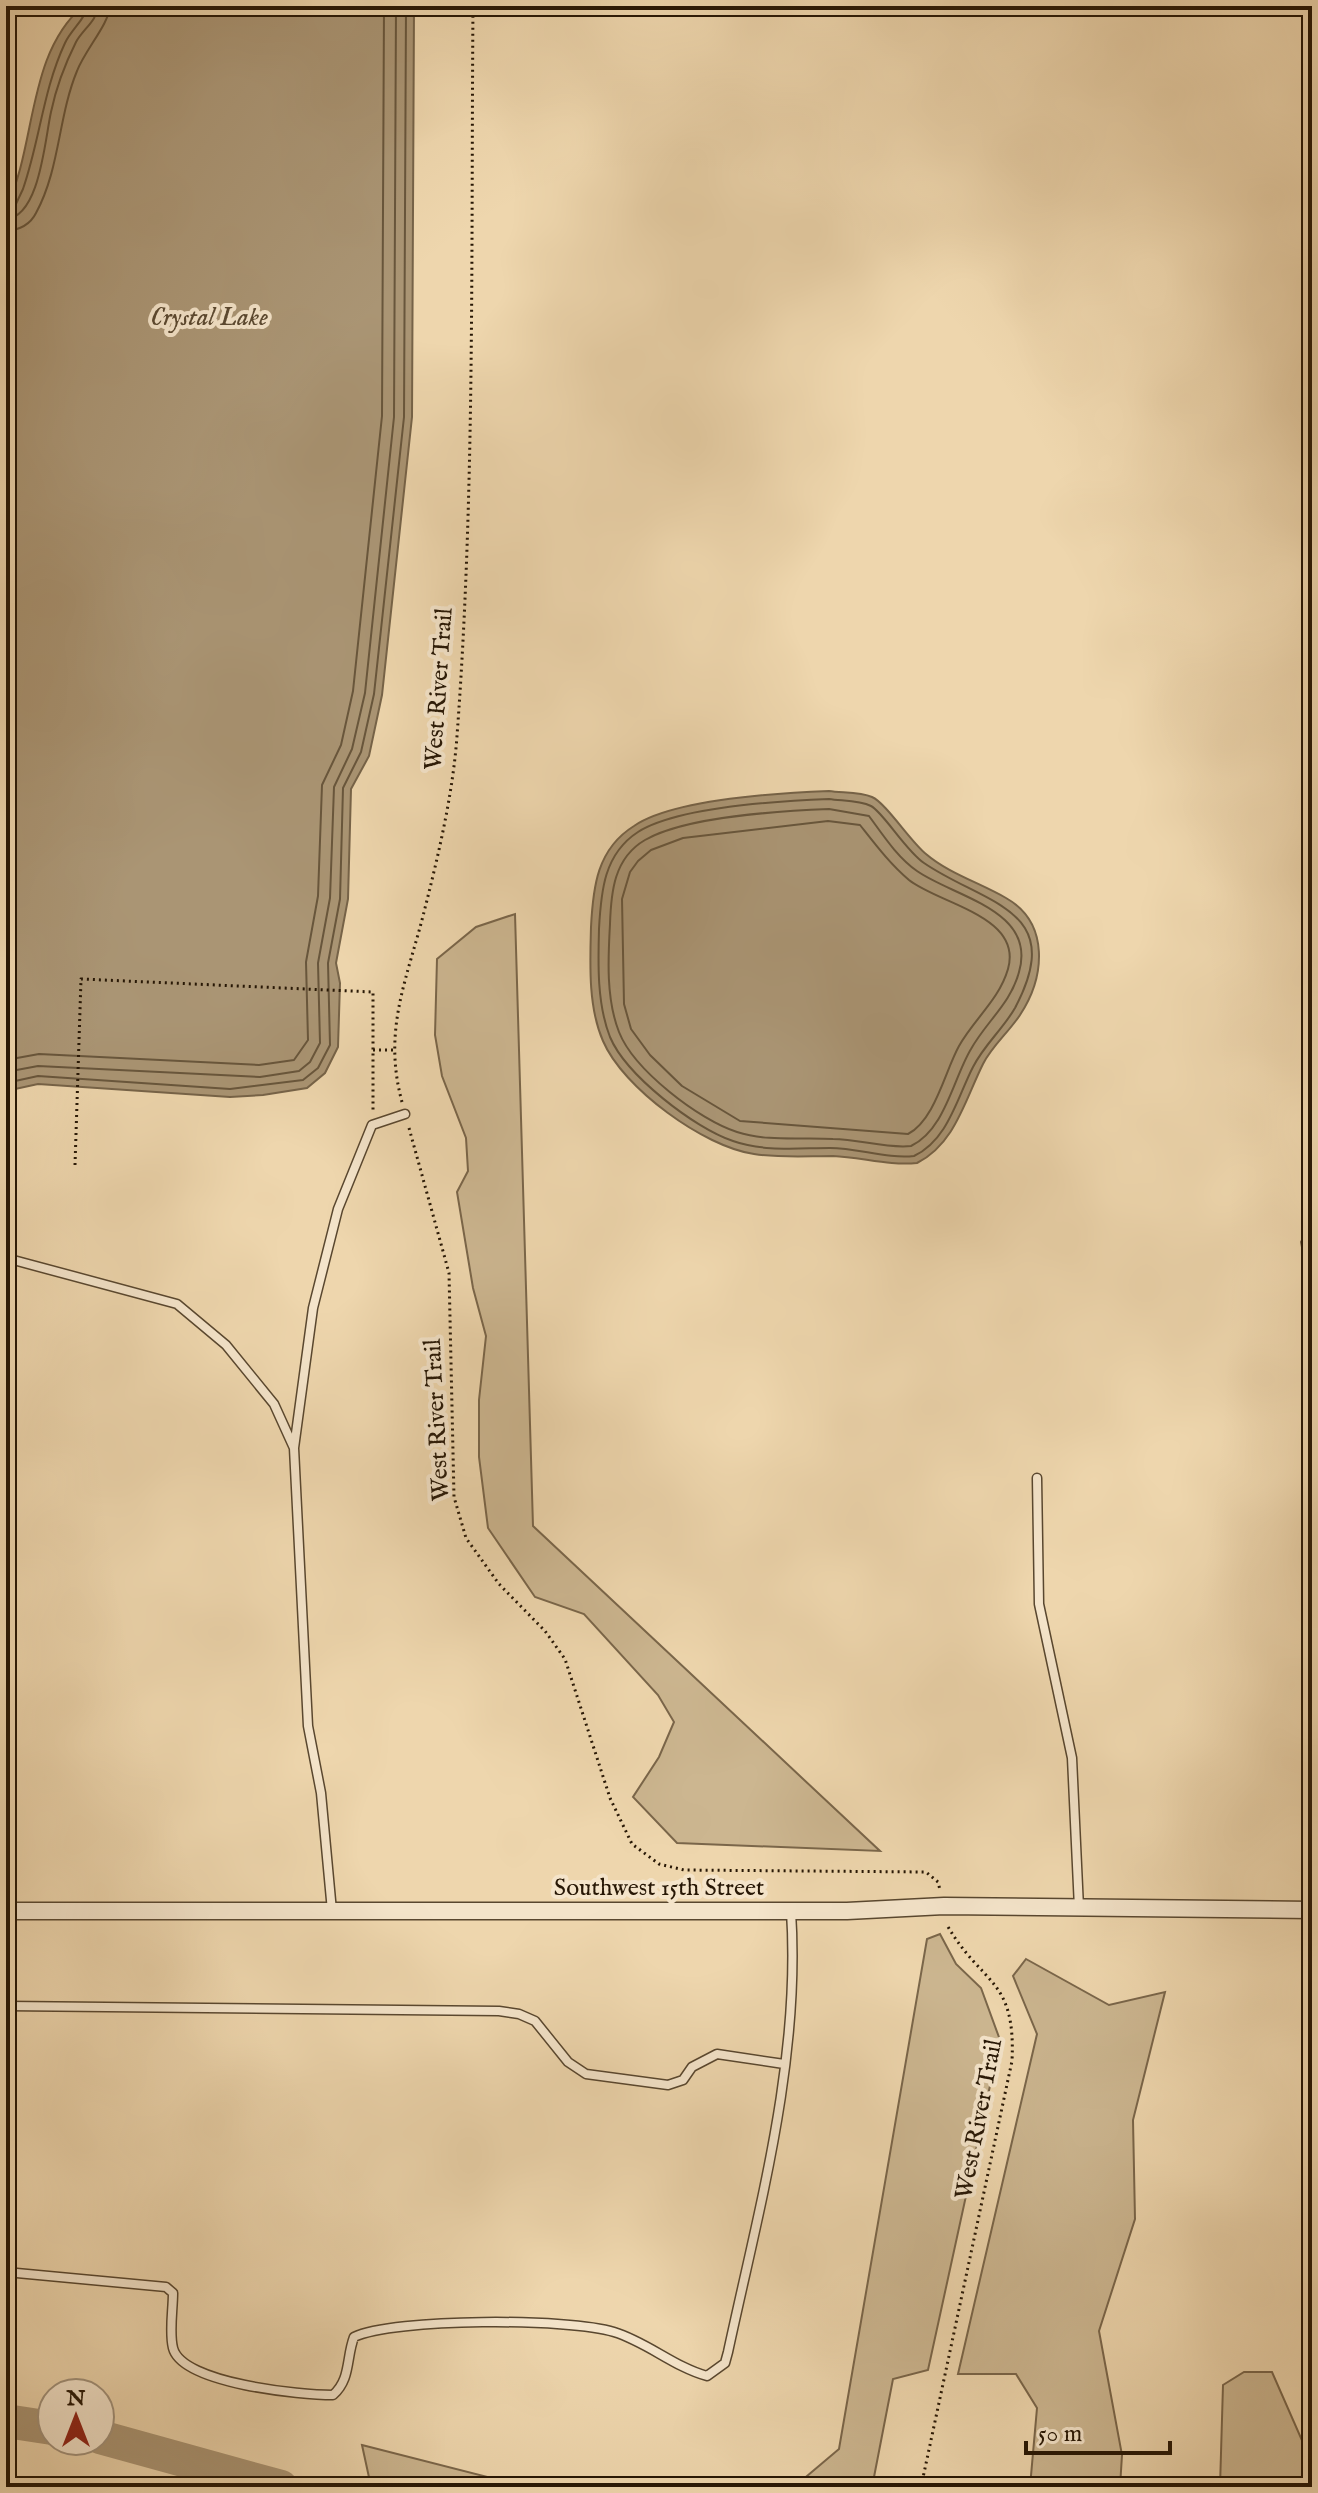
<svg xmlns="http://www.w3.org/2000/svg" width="1318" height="2493" viewBox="0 0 1318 2493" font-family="'IM FELL English',serif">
<rect width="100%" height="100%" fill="#eed6ad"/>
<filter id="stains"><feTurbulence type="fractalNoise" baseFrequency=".0025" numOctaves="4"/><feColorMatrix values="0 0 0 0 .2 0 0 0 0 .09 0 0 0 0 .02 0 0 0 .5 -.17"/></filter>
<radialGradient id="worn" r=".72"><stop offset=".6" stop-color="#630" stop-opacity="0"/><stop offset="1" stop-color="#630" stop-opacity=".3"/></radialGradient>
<path fill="#ccb690" stroke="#7a664a" stroke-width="2" d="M515 914 533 1526 880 1851 677 1843 633 1797 659 1757 674 1722 658 1695 584 1614 535 1597 488 1528 479 1457V1400L486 1336 473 1288 457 1192 468 1171 466 1138 442 1076 435 1035 437 959 476 927Z
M940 1934 956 1964 981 1988 1000 2040 928 2370 893 2379 874 2477 866 2487H794L839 2449 927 1939Z
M1026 1959 1109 2005 1165 1992 1133 2120 1135 2219 1099 2331 1122 2455 1120 2487H1030L1037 2408 1016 2374H958L1037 2034 1013 1976Z
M1244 2372H1272L1308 2454 1312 2487H1220L1223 2385Z
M362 2445 527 2487H385L370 2482Z"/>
<path fill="#aa9574" stroke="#766348" stroke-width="2" d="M83 6H414L412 417 382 695 369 756 351 789 348 899 336 963 340 983 338 1047 325 1073 307 1088 263 1095 230 1097 38 1084 6 1091V208C37 145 26 55 83 6Z
M829 791C842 793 860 792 872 797 886 803 910 841 926 854 948 873 980 883 1006 898 1050 923 1045 977 1020 1015 1008 1033 992 1046 983 1064 965 1100 955 1144 917 1163 889 1166 861 1157 833 1156 806 1156 780 1158 754 1154 704 1147 623 1088 603 1041 588 1007 590 963 591 927 593 887 597 849 634 826 674 799 780 793 829 791Z
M1312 1223V1288L1310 1289 1301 1242Z"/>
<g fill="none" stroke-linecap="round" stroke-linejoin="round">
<path stroke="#68563c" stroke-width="2" d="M6 209 15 206 23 189C40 140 43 90 65 43 71 30 86 18 88 6
M6 219C40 217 45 138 51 112 56 88 65 64 76 42 83 29 97 21 98 6
M6 231C19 230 30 225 36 213 60 169 58 117 77 71 85 50 109 24 110 6
M829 799C842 801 859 800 871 806 883 812 906 851 924 863 985 905 1068 908 1015 1008 1003 1029 984 1045 973 1067 957 1098 948 1140 914 1156 887 1159 858 1148 830 1148 798 1148 764 1152 733 1141 694 1128 626 1075 610 1037 597 1004 598 964 599 929 601 891 604 854 638 832 678 807 780 801 829 799Z
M829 809 869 816C883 835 897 857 917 871 954 897 1037 910 1019 972 1011 1003 986 1022 971 1049 953 1079 945 1130 911 1146 887 1149 859 1139 833 1139 801 1137 768 1142 737 1132 699 1120 634 1070 619 1032 606 999 608 959 610 924 611 892 614 858 645 840 686 816 781 811 829 809Z
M828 821 860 825C875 844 890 864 909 880 939 904 1023 916 1008 969 999 1000 974 1019 959 1046 945 1071 935 1120 908 1134L740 1121 682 1086 650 1055 631 1029 624 1004 622 899 630 872 638 861 651 850 683 838Z
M6 1060 39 1054 259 1065 294 1060 308 1040 306 962 318 896 322 785 341 745 353 691 382 416 384 6
M6 1072 38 1066 260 1077 299 1071 310 1062 320 1043 318 963 330 898 334 787 352 749 365 693 394 417 396 6
M6 1083 38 1076 230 1089 303 1080 318 1068 330 1045 328 963 340 899 343 788 361 752 374 694 404 417 406 6"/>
<path stroke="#aa9574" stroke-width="34" d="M6 2421 52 2428
M100 2437 281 2487"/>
<g stroke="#59472f" stroke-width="11">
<path id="service" d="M6 1258 177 1304 226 1345 274 1404 294 1448 308 1726 321 1793 332 1911
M294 1448 313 1308 338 1209 372 1125 405 1114
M1037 1478 1039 1604 1072 1758 1079 1908
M6 2006 499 2011 519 2014 535 2021 568 2062 586 2074 668 2085 683 2080 692 2067 717 2054 784 2064
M6 2272 166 2287 173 2293C173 2310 169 2332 173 2348 182 2384 302 2395 333 2395 351 2379 346 2358 354 2337 394 2318 570 2318 614 2332 647 2342 674 2367 707 2376L725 2363 728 2352C759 2208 801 2059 791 1911"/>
</g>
<g stroke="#59472f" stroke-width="19">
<path id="minor" d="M6 1911H847L944 1906 1312 1910"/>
</g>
<path stroke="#271705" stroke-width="3" stroke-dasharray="2 4" stroke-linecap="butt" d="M373 1050H393
M402 1102C382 1028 408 978 425 908 439 853 453 792 457 736 475 493 471 249 473 6
M409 1128 449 1273 454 1497 466 1538 499 1584 545 1631 565 1659 610 1798 632 1844 659 1864 684 1870 926 1872 938 1882 940 1890
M75 1165 81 979 373 992V1110
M921 2487 1012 2061C1016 1977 982 1986 947 1925"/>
<use href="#service" stroke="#f4e4ca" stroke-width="8"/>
<use href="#minor" stroke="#f4e4ca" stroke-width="16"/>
</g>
<g text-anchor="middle" stroke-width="8" stroke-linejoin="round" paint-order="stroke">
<g font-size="24" fill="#271705" stroke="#f4e4ca">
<text transform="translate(438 689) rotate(-86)" y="8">West River Trail</text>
<text transform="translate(436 1420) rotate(-93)" y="8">West River Trail</text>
<text x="659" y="1895">Southwest 15th Street</text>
<text transform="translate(978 2119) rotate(-79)" y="8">West River Trail</text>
</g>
<g font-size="26" font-style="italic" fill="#5b4931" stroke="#f4e4ca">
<text x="209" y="325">Crystal Lake</text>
</g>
</g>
<rect width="1318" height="2493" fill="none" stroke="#eed6ad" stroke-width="32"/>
<rect x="8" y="8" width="1302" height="2477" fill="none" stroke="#271705" stroke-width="4"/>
<rect x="16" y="16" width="1286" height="2461" fill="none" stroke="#271705" stroke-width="2"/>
<g transform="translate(76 2417)"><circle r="38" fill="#f4e4ca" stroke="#a2927b" stroke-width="2"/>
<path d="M0-6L14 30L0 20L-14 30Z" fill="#8f2418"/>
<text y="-12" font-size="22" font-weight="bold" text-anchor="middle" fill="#271705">N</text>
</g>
<path d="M1026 2441v12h144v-12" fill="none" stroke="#271705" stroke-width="4"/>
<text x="1038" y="2441" font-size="24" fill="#271705" stroke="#f4e4ca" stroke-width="6" paint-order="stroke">50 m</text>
<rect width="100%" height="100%" filter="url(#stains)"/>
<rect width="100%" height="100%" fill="url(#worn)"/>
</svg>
